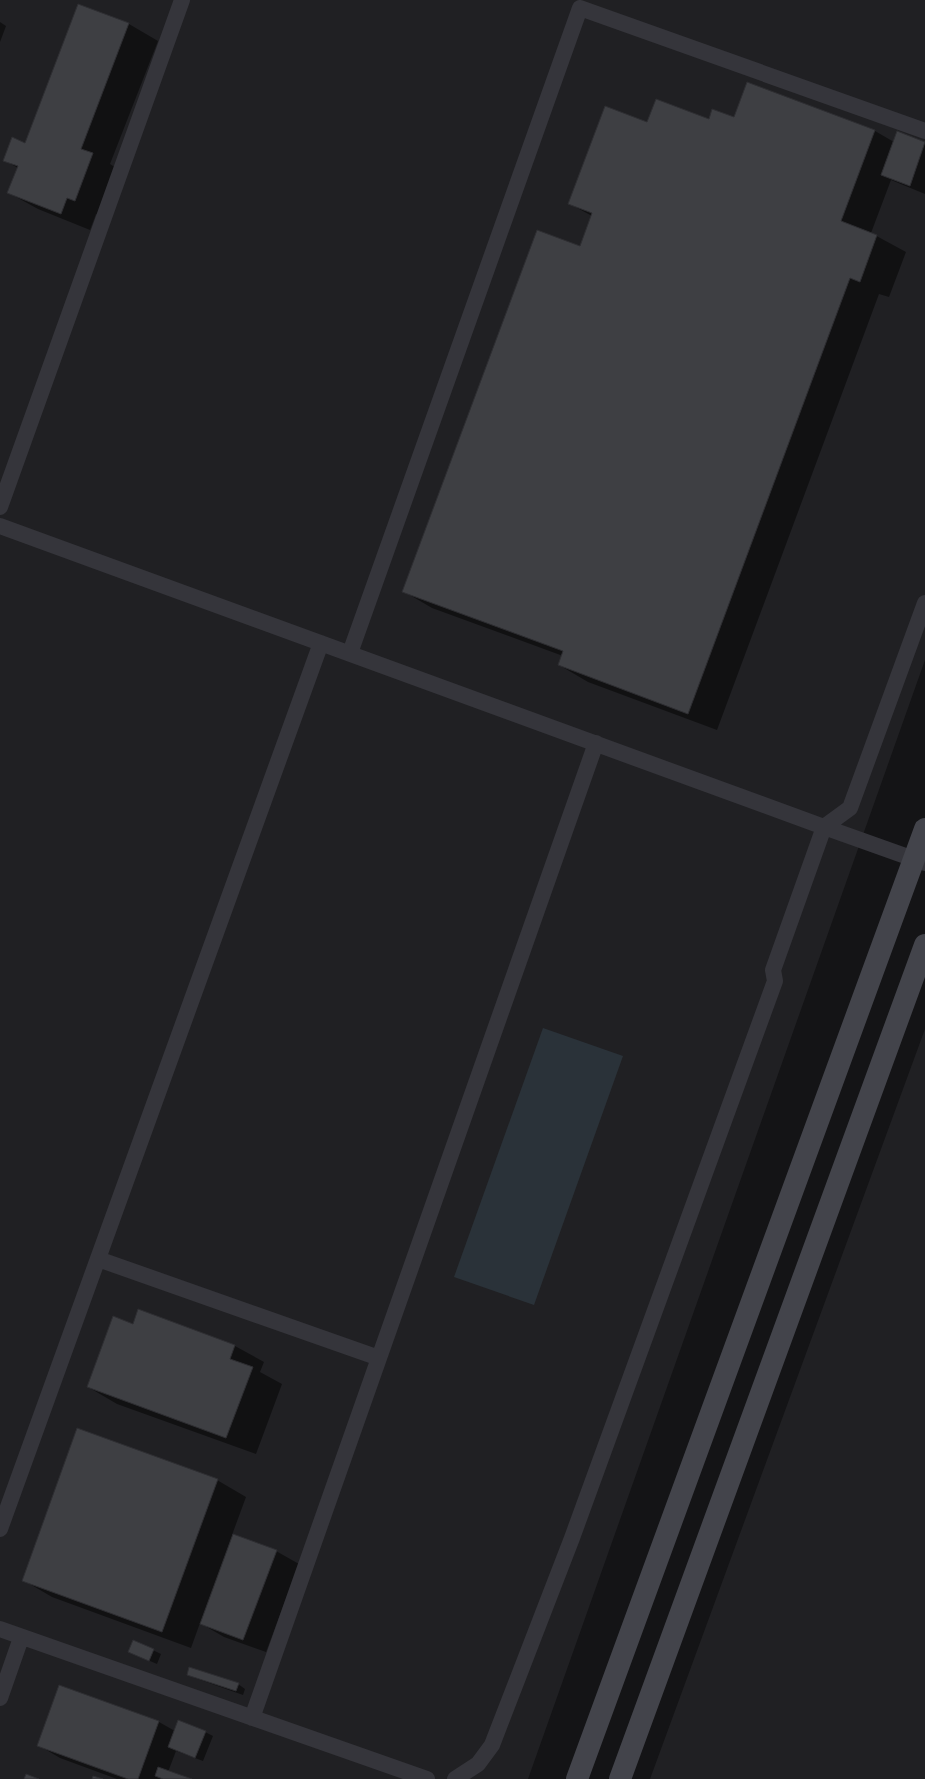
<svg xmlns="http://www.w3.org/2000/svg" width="925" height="1779" viewBox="0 0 925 1779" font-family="Manrope,sans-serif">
<rect width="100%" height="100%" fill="#141416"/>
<path fill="#202023" d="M0 0H925V660L528 1779H0Z
M925 1029V1779H650Z"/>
<path fill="#2a3239" d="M543 1028 623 1056 534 1305 454 1277Z"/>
<path fill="#0007" d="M79 5 129 24 158 41 110 164 121 171 104 216 96 214 90 230 38 209 9 193 18 168 4 160 26 144Z
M0 22 6 26 0 42Z
M735 118 875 131 894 142 897 133 925 143V194L891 180 871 233 906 252 889 297 879 294 717 730 588 682 559 665 563 656 432 608 403 591 580 247 592 216 570 204 648 123Z
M139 1310 235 1346 264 1362 260 1372 282 1384 256 1454 117 1404 88 1387 133 1325Z
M217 1480 246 1497 232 1535 276 1551 299 1564 266 1652 224 1637 200 1623 191 1648 52 1597 23 1580Z
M134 1641 161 1654 157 1664 129 1652Z
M188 1674 238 1684 245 1689 243 1695 195 1678Z
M59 1686 159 1722 175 1731 205 1732 213 1736 203 1761 176 1751 168 1772 189 1779H117L60 1758 38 1745Z"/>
<path fill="#3e3f43" stroke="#2e2e32" d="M78 4 129 23 81 149 93 153 75 201 67 198 61 214 7 193 18 166 3 161 12 137 25 143Z
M747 82 875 130 841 221 877 235 860 282 850 278 688 714 558 665 563 651 402 592 537 230 580 246 592 213 568 204 605 106 647 122 656 99 709 119 712 109 734 117Z
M897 131 925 142 910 186 881 175Z
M138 1309 235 1345 230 1359 253 1367 226 1438 87 1387 113 1316 133 1324Z
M77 1428 218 1479 162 1632 22 1581Z
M233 1534 277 1550 243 1640 200 1624Z
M133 1640 154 1649 149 1661 128 1652Z
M189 1667 239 1683 236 1691 187 1675Z
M59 1685 159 1721 138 1779H128L37 1746Z
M178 1720 206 1731 195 1758 168 1747Z
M158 1767 192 1779H163L155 1776Z
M26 1774 39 1779H24Z
M93 1776 103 1779H92Z"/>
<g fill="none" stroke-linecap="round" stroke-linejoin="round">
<path stroke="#35353b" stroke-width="16" d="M0 507 182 0
M0 526 824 827 773 970 775 981 572 1538 492 1745 478 1764 455 1779
M350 653 580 8 925 131
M824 827 850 808 925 603
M824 827 925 863
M98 1259 379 1358
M0 1529 321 643
M0 1629 427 1779
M0 1698 21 1638
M252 1718 596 743"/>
<path stroke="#43444b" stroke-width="22" d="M577 1779 925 829
M620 1779 925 945"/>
</g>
</svg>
